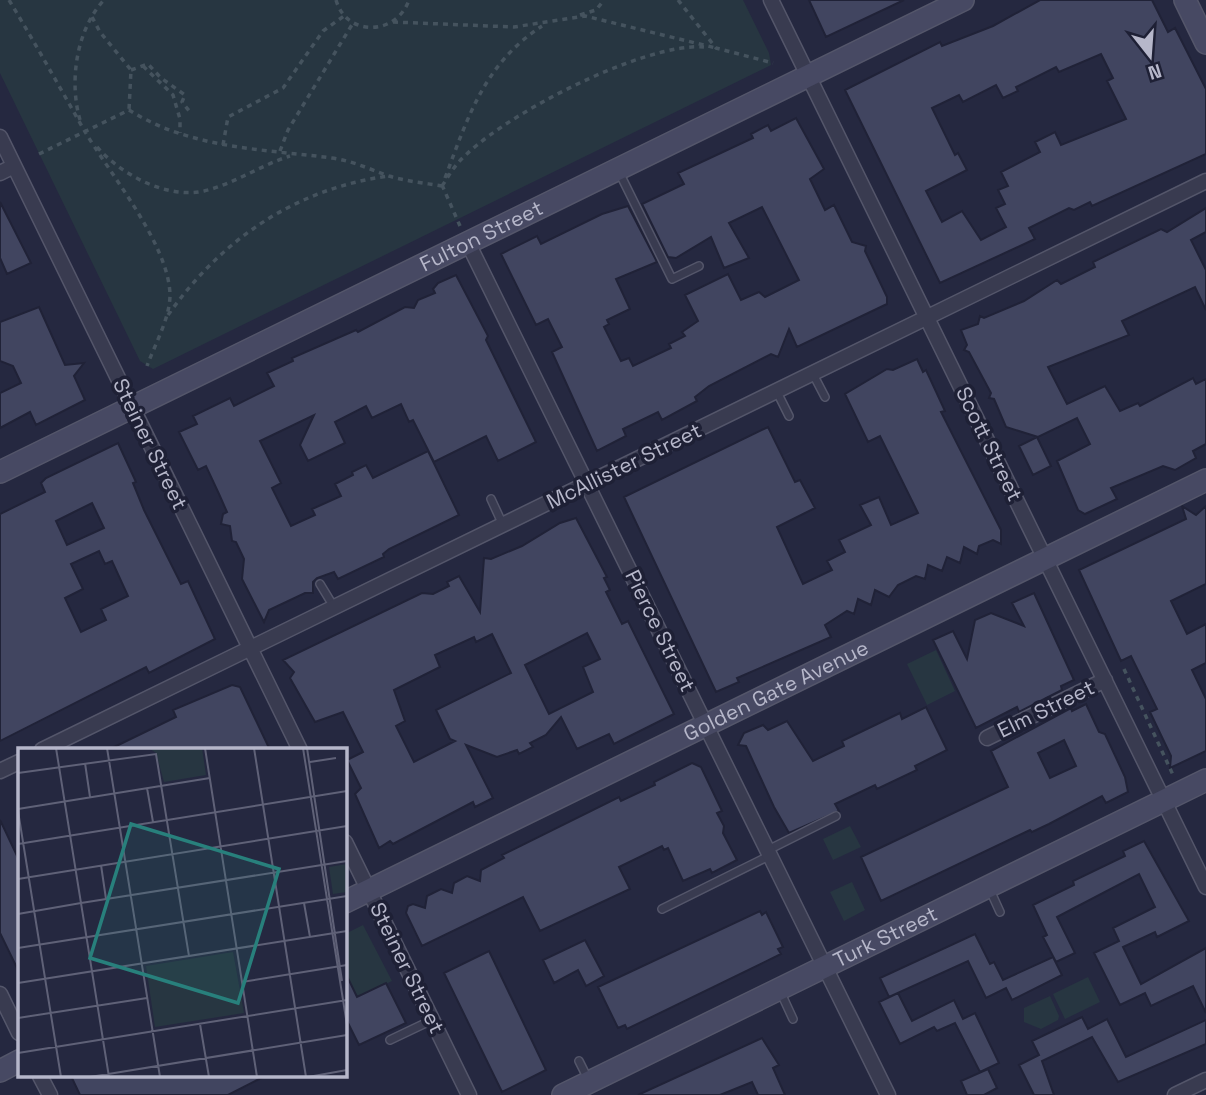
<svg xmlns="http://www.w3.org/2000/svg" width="1206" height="1095" viewBox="0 0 1206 1095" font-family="'Space Grotesk',sans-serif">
<rect width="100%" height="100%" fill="#252840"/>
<path fill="#273641" d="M0 0H743L769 53 771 65 153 369 140 361 0 73Z
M936 650 955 691 927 705 907 664Z
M850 826 861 847 833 860 823 839Z
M852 882 865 910 844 921 830 892Z
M363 925 392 981 358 997 345 972V934Z
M1088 977 1100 1002 1065 1019 1053 994Z
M1050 996 1059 1016 1058 1020 1041 1029 1024 1022V1008Z"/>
<path fill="#414560" stroke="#202237" stroke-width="2" fill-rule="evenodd" d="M809 0H904L826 37Z
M1040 0H1152L1168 32 1175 28 1206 89V154L1092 206 1090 202 1074 210 1069 208 1029 228 1035 239 940 283 845 90 940 42 942 46 993 26ZM1101 54 1113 78 1107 81 1126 119 1061 145 1055 132 1035 142 1040 152 1001 172 1008 186 998 190 1005 204 996 208 1006 227 981 240 962 211 942 222 926 191 967 170 958 153 955 155 932 108 959 95 963 102 996 85 1003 98 1018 91 1016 87 1056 67 1059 72Z
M796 118 824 169 810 179 825 210 834 205 852 242 866 246 865 251 887 297V304L797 347 789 329 778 357 771 354 709 386 695 397 697 401 662 420 658 412 623 429 626 436 597 451 552 352 562 347 548 319 536 325 501 254 537 236 541 244 602 214 628 206 657 262 616 279 630 309 607 320 609 324 604 327 621 361 629 358 633 366 671 348 669 344 685 336 682 332 698 321 685 295 728 274 741 300 759 292 765 297 799 280 762 207 729 223 749 258 724 268 711 237 676 258 668 257 642 204 684 184 678 173 753 138 751 134 768 125 771 131Z
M0 202 31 263 7 274 0 258Z
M1206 208V232L1191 240 1206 270V310L1195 287 1122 321 1129 335 1048 367 1067 404 1105 386 1120 411 1138 403 1140 406 1193 378 1196 384 1206 379V444L1193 451 1196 458 1175 470 1163 466 1111 488 1117 499 1085 514 1078 510 1057 461 1090 444 1077 418 1038 437 1006 427 994 399 989 398 991 393 969 352 964 350 967 345 961 330 978 324 980 316 984 318 1024 301 1057 280 1061 284 1095 267 1093 262 1161 229 1167 232Z
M456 275 488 336 486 340 536 442 498 461 486 436 434 462 413 420 409 422 401 404 372 418 366 406 335 422 345 443 308 461 300 445 314 415 260 441 281 483 272 488 291 526 315 515 312 509 341 496 335 484 353 475 352 472 366 465 373 478 428 451 459 515 389 549 383 554 384 557 338 579 334 572 317 578 313 582V593H305L269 610 264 622 242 579 244 559 236 542 232 541 230 526 221 524 223 514 227 512 219 494 206 466 198 470 179 432 197 424 193 416 230 398 234 406 274 386 267 373 293 361 292 358 356 330 358 332 405 307 414 308 418 300 435 293 433 289 438 283Z
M39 307 65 365 84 363 74 376 85 400 36 425 30 412 0 428V393L21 383 13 366 0 361V322Z
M917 359 923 372 926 370 945 411 941 412 1001 530V544L993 540 979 546 977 554 964 547 960 563 947 557 942 571 928 565 925 579 916 576 898 585 889 597 875 590 871 605 858 599 854 614 847 611 825 625 831 637 737 678 739 682 716 692 624 497 768 427 795 482 800 480 815 508 777 527 803 584 832 570 827 561 845 552 839 540 871 525 860 505 879 497 891 525 918 513 880 436 868 442 845 394 887 369 893 370Z
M1037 437 1051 466 1033 475 1019 446Z
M118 443 136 482 133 483 144 510 181 584 188 581 215 639 149 673 146 667 0 741V514L45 492 41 483 46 478ZM92 503 104 528 67 545 56 521ZM99 551 105 564 112 561 128 596 101 609 106 620 81 632 65 598 83 589 71 564Z
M1182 506 1196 515 1206 506V584L1171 601 1187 634 1206 624V663L1192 670 1206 699V751L1170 768 1171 756 1150 712 1157 709 1131 656 1121 661 1079 570 1186 519Z
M576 518 607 577 604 578 610 590 606 592 622 624 628 621 674 714 614 744 609 734 577 749 561 717 546 735 530 743 533 747 519 754 517 750 497 757 466 745 493 798 475 807 473 802 393 844 390 841 379 848 355 794 361 788 347 760 363 752 343 712 315 722 290 678 294 672 283 660 422 593 433 594 449 586 447 582 459 576 480 612 484 558 491 559 522 546 560 523ZM587 633 600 659 583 667 593 692 549 714 525 665ZM492 634 511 673 436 710 450 739 455 741 414 762 396 726 405 721 394 690 440 667 435 655 474 637 476 642Z
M1034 593 1074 680 1061 686 1062 690 1019 712 1017 707 976 728 933 640 953 631 967 659 975 620 991 613 1024 626 1012 603Z
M232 685 240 687 270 750H108L176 717 173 710Z
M1086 704 1099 732 1105 734 1125 777 1128 792 1106 803 1102 796 1049 824 1032 832 1030 830 881 901 861 857 1008 787 991 751 1071 708 1072 711ZM1064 740 1076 766 1050 778 1038 753Z
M926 707 947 750 915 766 917 770 877 789 875 785 835 804 839 811 789 833 774 807 746 746 738 745 744 733 763 725 768 730 787 721 813 761 844 746 842 741 900 713 902 719Z
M692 763 701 767 722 811 717 813 724 826 723 833 737 860 712 873 710 869 683 881 668 848 664 850 662 846 619 867 630 889 540 931 523 897 422 946 406 913 408 906 413 904 425 908 427 896 441 889 452 893 454 883 467 876 480 881 481 870 504 858 502 855 619 797 621 801 655 785 654 782Z
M0 820 19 860V972L0 933Z
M1144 841 1189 921 1157 937 1155 932 1123 947 1141 984 1206 948V1013L1193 986 1151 1006 1145 993 1120 1005 1094 953 1119 941 1113 928 1155 907 1139 874 1057 917 1075 953 1056 962 1043 937 1047 935 1033 905 1074 885 1073 881 1125 856 1123 851Z
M760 911 762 915 766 912 783 947 778 949 781 954 627 1029 625 1025 618 1028 598 987Z
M975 934 990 964 994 962 1003 980 1053 957 1062 975 1012 1000 1006 988 986 998 968 961 889 997 880 978Z
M585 940 604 976 586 986 578 970 554 983 543 960Z
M489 951 546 1070 502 1092 444 973Z
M345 972 357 997 386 983 406 1023 359 1045 345 1017Z
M898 993 912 1021 954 1000 963 1019 975 1013 999 1063 980 1072 955 1023 937 1031 934 1027 900 1044 879 1002Z
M1082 1017 1088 1029 1107 1019 1126 1057 1206 1020V1044L1118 1082 1092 1037 1042 1061 1054 1095H1034L1019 1065 1039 1055 1032 1041Z
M762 1038 779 1065 773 1068 785 1095H758L752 1082 720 1095H638Z
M988 1069 997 1088 984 1095H967L961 1081Z
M71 1076H265L228 1095H80Z"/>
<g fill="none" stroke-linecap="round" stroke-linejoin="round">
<g stroke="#54566a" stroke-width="10">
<path id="lane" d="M618 170 672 279 699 266
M813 374 825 397
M777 392 789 416
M491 499 503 525
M320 584 334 607
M768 850 836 816
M990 890 1000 912
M662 909 771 855
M781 993 793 1019
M390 1040 432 1020
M579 1061 589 1081"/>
</g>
<g stroke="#54566a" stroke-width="17">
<path id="street" d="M771 0 1206 887
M0 137 300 750
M0 173 14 166
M468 243 888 1095
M987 738 1105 680
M42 750 1206 181
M0 771 19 762
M345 842 469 1095
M0 994 19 1033
M40 1076 50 1095
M1175 1095 1206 1080"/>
</g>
<g stroke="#54566a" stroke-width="24">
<g id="secondary">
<path d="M1185 0 1206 43"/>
<path id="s1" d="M0 472 963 0"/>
<path id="s2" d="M345 902 1206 480"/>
<path d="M0 1071 19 1061"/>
<path id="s3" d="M563 1095 1206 780"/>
</g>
</g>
<path stroke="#45535e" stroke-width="3.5" stroke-dasharray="5 5" stroke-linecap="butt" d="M9 0C35 43 59 86 84 130 109 173 169 244 170 295 170 318 155 344 147 366
M336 0C347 38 397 35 409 0
M678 0 716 48 773 63
M580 15 596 10 604 0
M92 17 100 32 131 70 129 110
M393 22 514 27 585 16 716 48
M143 66 173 95 180 119V133
M131 70 148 64 161 78 185 95 182 102 190 112
M80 120C69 82 76 30 104 0
M223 145 228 117 283 88 323 31 344 16
M97 147C122 175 166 199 204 191 234 184 261 165 290 156
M280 151 288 130 353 23
M39 154 129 110C191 149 263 149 332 158 353 161 369 169 389 176 405 181 424 183 442 186
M445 178C468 117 484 64 542 26
M442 185 460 226
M442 186C447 179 451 171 457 164 496 118 644 42 704 47
M168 315C222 239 295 189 388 176
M1124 669 1173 775"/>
<use href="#lane" stroke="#393b50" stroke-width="7"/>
<use href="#street" stroke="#393b50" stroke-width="14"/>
<use href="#secondary" stroke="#474963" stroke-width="21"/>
</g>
<g text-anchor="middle" stroke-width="7" stroke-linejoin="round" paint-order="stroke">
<g font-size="21" fill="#b6b7ca" stroke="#1e2035">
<text dy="7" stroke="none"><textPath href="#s1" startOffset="536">Fulton Street</textPath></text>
<text transform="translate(150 444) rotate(64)" y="7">Steiner Street</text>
<text transform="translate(989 444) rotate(64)" y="7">Scott Street</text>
<text transform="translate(624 466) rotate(-26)" y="7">McAllister Street</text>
<text transform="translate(660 631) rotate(64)" y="7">Pierce Street</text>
<text dy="7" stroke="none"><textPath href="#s2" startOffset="480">Golden Gate Avenue</textPath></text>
<text transform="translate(1046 709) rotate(-26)" y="7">Elm Street</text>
<text dy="7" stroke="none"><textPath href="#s3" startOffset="359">Turk Street</textPath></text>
<text transform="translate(407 968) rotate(64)" y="7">Steiner Street</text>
</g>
</g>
<g transform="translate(18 748)">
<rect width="329" height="329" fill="#252840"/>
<path d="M131 0H184L188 27 146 34 138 5ZM329 116V144L315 146 311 119ZM215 204 226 265 137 279 128 218Z" fill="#273641"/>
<path fill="none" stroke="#5f6177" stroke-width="2" d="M38 0 91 329M89 0 142 329M187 0 239 329M236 0 288 329M285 0 329 277M289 0 324 233M292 14 318 10M67 15 72 49M0 25 138 6 171 208M129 40 135 74M0 61 192 30M0 63 43 329M0 96 329 43M83 117 88 151M0 131 329 78M63 155 329 113M286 155 292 189M0 166 63 155M0 200 329 148M224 234 329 217M0 235 329 183M0 270 129 250M182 276 191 329M0 305 329 252M72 329 329 287M290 329 329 322"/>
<path fill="#28807c" fill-opacity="0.15" stroke="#28807c" stroke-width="3.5" d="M113 76 261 121 220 255 72 210Z"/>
<rect width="329" height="329" fill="none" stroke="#b6b7ca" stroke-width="3.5"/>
</g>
<g transform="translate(1150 56) rotate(163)" stroke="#1e2035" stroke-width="5" paint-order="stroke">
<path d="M0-5L12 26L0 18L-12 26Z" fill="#b6b7ca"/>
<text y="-10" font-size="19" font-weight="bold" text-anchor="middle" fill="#b6b7ca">N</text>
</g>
</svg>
